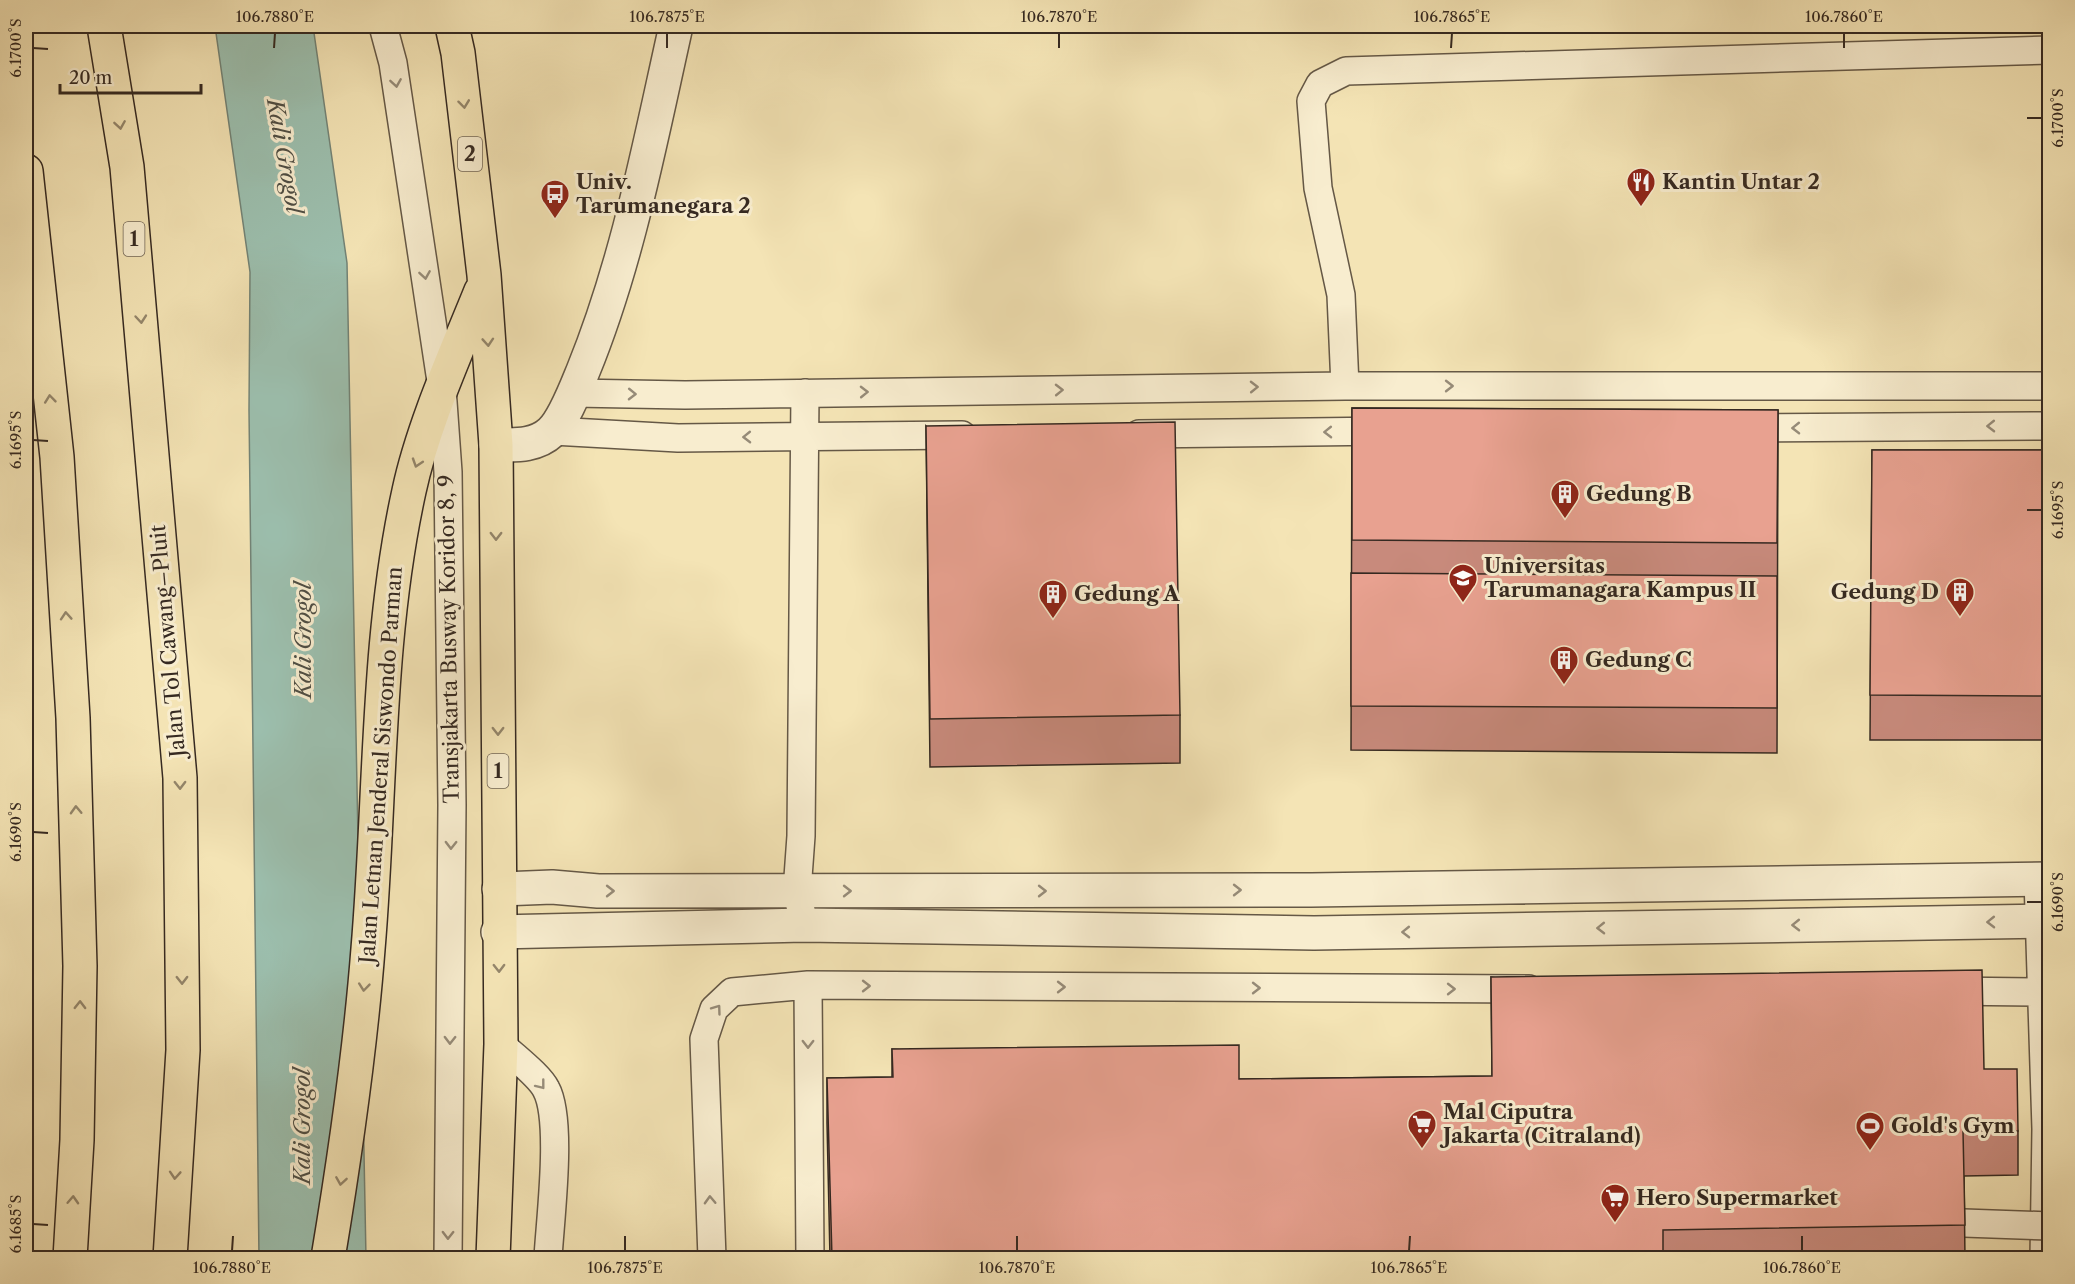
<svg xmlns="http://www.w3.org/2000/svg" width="2075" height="1284" viewBox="0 0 2075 1284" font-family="'Libre Caslon Text',serif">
<rect width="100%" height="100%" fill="#f4e4b5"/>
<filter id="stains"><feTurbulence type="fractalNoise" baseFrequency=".00333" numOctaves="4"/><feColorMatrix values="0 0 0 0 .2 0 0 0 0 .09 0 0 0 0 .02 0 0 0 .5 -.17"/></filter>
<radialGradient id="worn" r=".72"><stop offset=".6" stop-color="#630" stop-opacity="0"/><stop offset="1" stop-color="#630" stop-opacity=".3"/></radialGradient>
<path fill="#9cbfae" stroke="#738376" stroke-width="1.5" d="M215 26H313L347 263 366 1258H259L249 410 250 272Z"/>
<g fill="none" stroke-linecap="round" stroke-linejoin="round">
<g stroke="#655846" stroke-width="30">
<path id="service" d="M383 26 393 63 442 388 448 472 452 805 448 1258
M1345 386 1341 295 1318 188 1311 101 1320 84 1346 71 2050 50
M574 393 685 395 1345 386H2050
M1742 428 2050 426
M553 431 678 438 962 435
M1139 434 1388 431
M2038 879 2046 1129 2044 1258
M804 925 797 891 801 836 805 393
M808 985 810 1258
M1945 991 2040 992
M501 1044C513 1056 539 1075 546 1089 563 1120 550 1220 548 1258
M712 1258 704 1039 714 1009 732 992 808 985 1529 989"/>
</g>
<g stroke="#655846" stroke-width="36">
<path id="minor" d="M496 445C516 445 536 446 551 432 564 420 576 388 583 371 628 261 650 142 676 26
M499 889 552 887 598 891 1311 890 2050 879
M498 932 804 925 1314 933 2050 921"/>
</g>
<g stroke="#352921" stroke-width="36">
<path id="trunk" d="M452 26 458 53 484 275 496 445 501 1044 493 1258
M328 1258C345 1156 360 1053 368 949 381 797 376 641 409 491 423 425 456 353 481 291"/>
</g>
<g stroke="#352921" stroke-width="36">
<path id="motorway" d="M104 26 127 167 180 778 183 1050 170 1258
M26 171 57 457 73 718 80 966 77 1140 70 1258"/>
</g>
<use href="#service" stroke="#f8edcf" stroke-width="27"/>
<use href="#minor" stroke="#f8edcf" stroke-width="33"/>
<use href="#trunk" stroke="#f4e4b5" stroke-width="33"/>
<use href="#motorway" stroke="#f4e4b5" stroke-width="33"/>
<g stroke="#655846" stroke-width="30" stroke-linecap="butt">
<path id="service-bridge" d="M1964 1223 2050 1226"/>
</g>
<use href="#service-bridge" stroke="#f8edcf" stroke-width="27"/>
</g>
<path fill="#c88a7c" stroke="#352921" stroke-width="1.5" d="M1352 408 1778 410 1777 753 1351 750Z
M926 426 1180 715V763L930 767Z
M1872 450H2049V740H1870Z
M1491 977 1984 1069 2018 1131V1175L1964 1176 1965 1258H830L827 1123V1078L892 1077V1049L1239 1079 1492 1076Z"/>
<path fill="#e8a190" stroke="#352921" stroke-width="1.5" d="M1352 408 1778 410 1777 543 1352 540Z
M1175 422 1180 715 930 719 926 426Z
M1872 450H2049V696L1870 695Z
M1351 573 1777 576V708L1351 706Z
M1982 970 1984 1069H2017L2018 1131H1963L1965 1225 1663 1230V1258H832L827 1078 893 1077 892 1049 1239 1045V1079L1492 1076 1491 977Z"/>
<defs><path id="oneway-chevron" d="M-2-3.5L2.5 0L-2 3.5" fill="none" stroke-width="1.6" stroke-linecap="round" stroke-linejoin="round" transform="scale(1.5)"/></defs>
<g stroke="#968b78">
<use href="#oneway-chevron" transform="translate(396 83) rotate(81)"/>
<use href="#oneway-chevron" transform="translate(425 275) rotate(81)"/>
<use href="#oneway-chevron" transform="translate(1449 386)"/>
<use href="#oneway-chevron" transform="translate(1254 387) rotate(-1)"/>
<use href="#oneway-chevron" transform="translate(1059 390) rotate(-1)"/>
<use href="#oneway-chevron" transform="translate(864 392) rotate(-1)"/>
<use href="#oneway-chevron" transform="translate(632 394) rotate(1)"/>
<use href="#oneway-chevron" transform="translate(1991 426) rotate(179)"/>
<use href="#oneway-chevron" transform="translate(1796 428) rotate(179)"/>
<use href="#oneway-chevron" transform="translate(1328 432) rotate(179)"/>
<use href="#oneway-chevron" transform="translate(747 437) rotate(179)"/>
<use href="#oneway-chevron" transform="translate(451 845) rotate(91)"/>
<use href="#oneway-chevron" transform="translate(1237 890)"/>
<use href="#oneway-chevron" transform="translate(610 891)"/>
<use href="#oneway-chevron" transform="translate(847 891)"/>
<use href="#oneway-chevron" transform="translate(1042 891)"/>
<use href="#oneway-chevron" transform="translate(1991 922) rotate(179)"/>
<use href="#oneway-chevron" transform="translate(1796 925) rotate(179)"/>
<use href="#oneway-chevron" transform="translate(1601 928) rotate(179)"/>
<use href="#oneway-chevron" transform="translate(1406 932) rotate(179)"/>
<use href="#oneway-chevron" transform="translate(866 986)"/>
<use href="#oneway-chevron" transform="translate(1061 987)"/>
<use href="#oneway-chevron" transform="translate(1256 988)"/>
<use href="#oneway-chevron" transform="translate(1451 989)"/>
<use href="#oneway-chevron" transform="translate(717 1009) rotate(-54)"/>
<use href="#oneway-chevron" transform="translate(450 1040) rotate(91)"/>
<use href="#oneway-chevron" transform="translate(808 1044) rotate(90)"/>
<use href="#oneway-chevron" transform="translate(541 1085) rotate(52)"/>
<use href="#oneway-chevron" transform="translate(710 1200) rotate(-92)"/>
<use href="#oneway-chevron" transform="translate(448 1235) rotate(91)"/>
</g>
<g stroke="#94866b">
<use href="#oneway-chevron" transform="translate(464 104) rotate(83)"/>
<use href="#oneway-chevron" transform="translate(120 125) rotate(81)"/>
<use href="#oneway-chevron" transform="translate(141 319) rotate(85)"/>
<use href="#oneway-chevron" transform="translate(488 342) rotate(86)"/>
<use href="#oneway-chevron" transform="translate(50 399) rotate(-96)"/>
<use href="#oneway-chevron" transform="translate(417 463) rotate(108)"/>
<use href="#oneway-chevron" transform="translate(496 536) rotate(90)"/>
<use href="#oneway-chevron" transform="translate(66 616) rotate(-94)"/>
<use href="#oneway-chevron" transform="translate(498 731) rotate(90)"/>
<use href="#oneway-chevron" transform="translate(180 785) rotate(89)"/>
<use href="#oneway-chevron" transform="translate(76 810) rotate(-92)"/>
<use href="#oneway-chevron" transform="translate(499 968) rotate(89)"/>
<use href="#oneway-chevron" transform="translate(182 980) rotate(89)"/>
<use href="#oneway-chevron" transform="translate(364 987) rotate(96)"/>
<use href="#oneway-chevron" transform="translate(80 1005) rotate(-89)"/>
<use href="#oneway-chevron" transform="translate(175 1175) rotate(94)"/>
<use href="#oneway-chevron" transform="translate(341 1181) rotate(99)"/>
<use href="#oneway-chevron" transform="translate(73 1200) rotate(-87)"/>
</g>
<path fill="none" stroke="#352921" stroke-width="2" d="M33 48 48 49M274 48 275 33M667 48V33M1059 48V33M1451 48 1452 33M1844 48V33M2027 118H2042M33 440 48 441M2027 510H2042M33 832 48 833M2027 902H2042M33 1224 48 1225M232 1251 233 1236M625 1251V1236M1017 1251V1236M1409 1251 1410 1236M1802 1251V1236"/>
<defs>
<g id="restaurant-pin" transform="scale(1.5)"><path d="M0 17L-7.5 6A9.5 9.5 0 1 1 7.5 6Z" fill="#8f2418" stroke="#f8edcf"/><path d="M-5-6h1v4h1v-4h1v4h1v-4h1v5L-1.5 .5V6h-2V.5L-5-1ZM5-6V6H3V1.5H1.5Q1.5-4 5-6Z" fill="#fff"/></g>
<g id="bus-pin" transform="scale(1.5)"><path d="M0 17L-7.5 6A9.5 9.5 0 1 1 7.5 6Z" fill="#8f2418" stroke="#f8edcf"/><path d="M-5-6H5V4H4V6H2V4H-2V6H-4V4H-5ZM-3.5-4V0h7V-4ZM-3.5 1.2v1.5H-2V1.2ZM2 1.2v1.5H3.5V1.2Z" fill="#fff"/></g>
<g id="building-pin" transform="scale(1.5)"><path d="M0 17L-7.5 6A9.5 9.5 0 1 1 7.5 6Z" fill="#8f2418" stroke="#f8edcf"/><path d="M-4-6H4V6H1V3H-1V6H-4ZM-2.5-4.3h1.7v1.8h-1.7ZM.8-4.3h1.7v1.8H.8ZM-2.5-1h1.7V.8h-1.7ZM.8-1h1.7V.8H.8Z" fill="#fff"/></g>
<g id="university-pin" transform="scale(1.5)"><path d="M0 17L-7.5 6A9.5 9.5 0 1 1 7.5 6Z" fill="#8f2418" stroke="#f8edcf"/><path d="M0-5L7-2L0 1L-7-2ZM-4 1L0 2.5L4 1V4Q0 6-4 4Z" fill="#fff"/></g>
<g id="supermarket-pin" transform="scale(1.5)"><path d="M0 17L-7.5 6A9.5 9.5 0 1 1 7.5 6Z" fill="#8f2418" stroke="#f8edcf"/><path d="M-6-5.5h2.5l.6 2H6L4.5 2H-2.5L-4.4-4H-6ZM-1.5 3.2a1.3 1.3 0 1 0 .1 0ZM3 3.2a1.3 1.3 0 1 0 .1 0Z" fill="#fff"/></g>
<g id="stadium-pin" transform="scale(1.5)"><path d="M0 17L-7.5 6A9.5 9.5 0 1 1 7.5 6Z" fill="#8f2418" stroke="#f8edcf"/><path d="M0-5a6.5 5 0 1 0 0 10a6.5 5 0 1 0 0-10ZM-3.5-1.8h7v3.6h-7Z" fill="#fff"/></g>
</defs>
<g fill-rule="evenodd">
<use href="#restaurant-pin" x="1641" y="182"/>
<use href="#bus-pin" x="555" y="194"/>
<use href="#building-pin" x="1565" y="494"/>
<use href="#university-pin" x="1463" y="578"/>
<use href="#building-pin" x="1960" y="592"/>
<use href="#building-pin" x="1053" y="594"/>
<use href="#building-pin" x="1564" y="660"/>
<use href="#supermarket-pin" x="1422" y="1124"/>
<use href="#stadium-pin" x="1870" y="1126"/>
<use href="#supermarket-pin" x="1615" y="1198"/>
</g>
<g text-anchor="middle" stroke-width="6" stroke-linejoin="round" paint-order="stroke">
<g fill="#f8edcf" stroke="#706455" stroke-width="1.5">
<rect x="458" y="137" width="24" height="34" rx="4.5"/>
<rect x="123.5" y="222" width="21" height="34" rx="4.5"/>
<rect x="487.5" y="754" width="21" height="34" rx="4.5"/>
</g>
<g font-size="20" font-weight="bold" fill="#352921">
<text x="470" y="161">2</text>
<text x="134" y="246">1</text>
<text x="498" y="778">1</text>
</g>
<g font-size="21" font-weight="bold" fill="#352921" stroke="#f8edcf" text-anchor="start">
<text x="576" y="189">Univ.<tspan x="576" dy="24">Tarumanegara 2</tspan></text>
<text x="1662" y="189">Kantin Untar 2</text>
<text x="1586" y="501">Gedung B</text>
<text x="1484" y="573">Universitas<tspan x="1484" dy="24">Tarumanagara Kampus II</tspan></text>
<text x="1939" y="599" text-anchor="end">Gedung D</text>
<text x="1074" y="601">Gedung A</text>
<text x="1585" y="667">Gedung C</text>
<text x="1443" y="1119">Mal Ciputra<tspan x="1443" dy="24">Jakarta (Citraland)</tspan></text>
<text x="1891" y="1133">Gold's Gym</text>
<text x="1636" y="1205">Hero Supermarket</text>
</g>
<g font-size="21" fill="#352921" stroke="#f8edcf">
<text transform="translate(449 639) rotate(-91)" y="7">Transjakarta Busway Koridor 8, 9</text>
<text transform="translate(168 641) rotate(-95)" y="7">Jalan Tol Cawang–Pluit</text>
<text transform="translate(381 765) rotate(-86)" y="7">Jalan Letnan Jenderal Siswondo Parman</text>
</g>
<g font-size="22" font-style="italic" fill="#4f4e44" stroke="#f8edcf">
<text transform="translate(285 156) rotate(80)" y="8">Kali Grogol</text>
<text transform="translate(303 640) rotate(-90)" y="8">Kali Grogol</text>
<text transform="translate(302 1126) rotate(-90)" y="8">Kali Grogol</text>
</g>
</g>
<rect width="2075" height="1284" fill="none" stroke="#f4e4b5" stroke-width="66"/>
<path d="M60 84v9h141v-9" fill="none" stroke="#352921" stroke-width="3"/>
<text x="69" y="84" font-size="18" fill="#352921" stroke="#f8edcf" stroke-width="4.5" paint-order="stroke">20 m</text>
<rect x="33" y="33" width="2009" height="1218" fill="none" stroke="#352921" stroke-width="2"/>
<g font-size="15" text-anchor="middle" fill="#352921">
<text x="275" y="22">106.7880°E</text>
<text x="667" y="22">106.7875°E</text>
<text x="1059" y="22">106.7870°E</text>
<text x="1452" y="22">106.7865°E</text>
<text x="1844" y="22">106.7860°E</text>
<text transform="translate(16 48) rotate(-90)" y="5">6.1700°S</text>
<text transform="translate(2058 118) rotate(-90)" y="5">6.1700°S</text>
<text transform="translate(16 440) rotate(-90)" y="5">6.1695°S</text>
<text transform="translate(2058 510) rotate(-90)" y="5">6.1695°S</text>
<text transform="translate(16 832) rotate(-90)" y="5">6.1690°S</text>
<text transform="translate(2058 902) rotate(-90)" y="5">6.1690°S</text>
<text transform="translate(16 1224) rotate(-90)" y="5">6.1685°S</text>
<text x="232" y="1273">106.7880°E</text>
<text x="625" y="1273">106.7875°E</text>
<text x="1017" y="1273">106.7870°E</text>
<text x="1409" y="1273">106.7865°E</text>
<text x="1802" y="1273">106.7860°E</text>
</g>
<rect width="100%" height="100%" filter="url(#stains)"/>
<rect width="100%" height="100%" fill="url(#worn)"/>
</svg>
